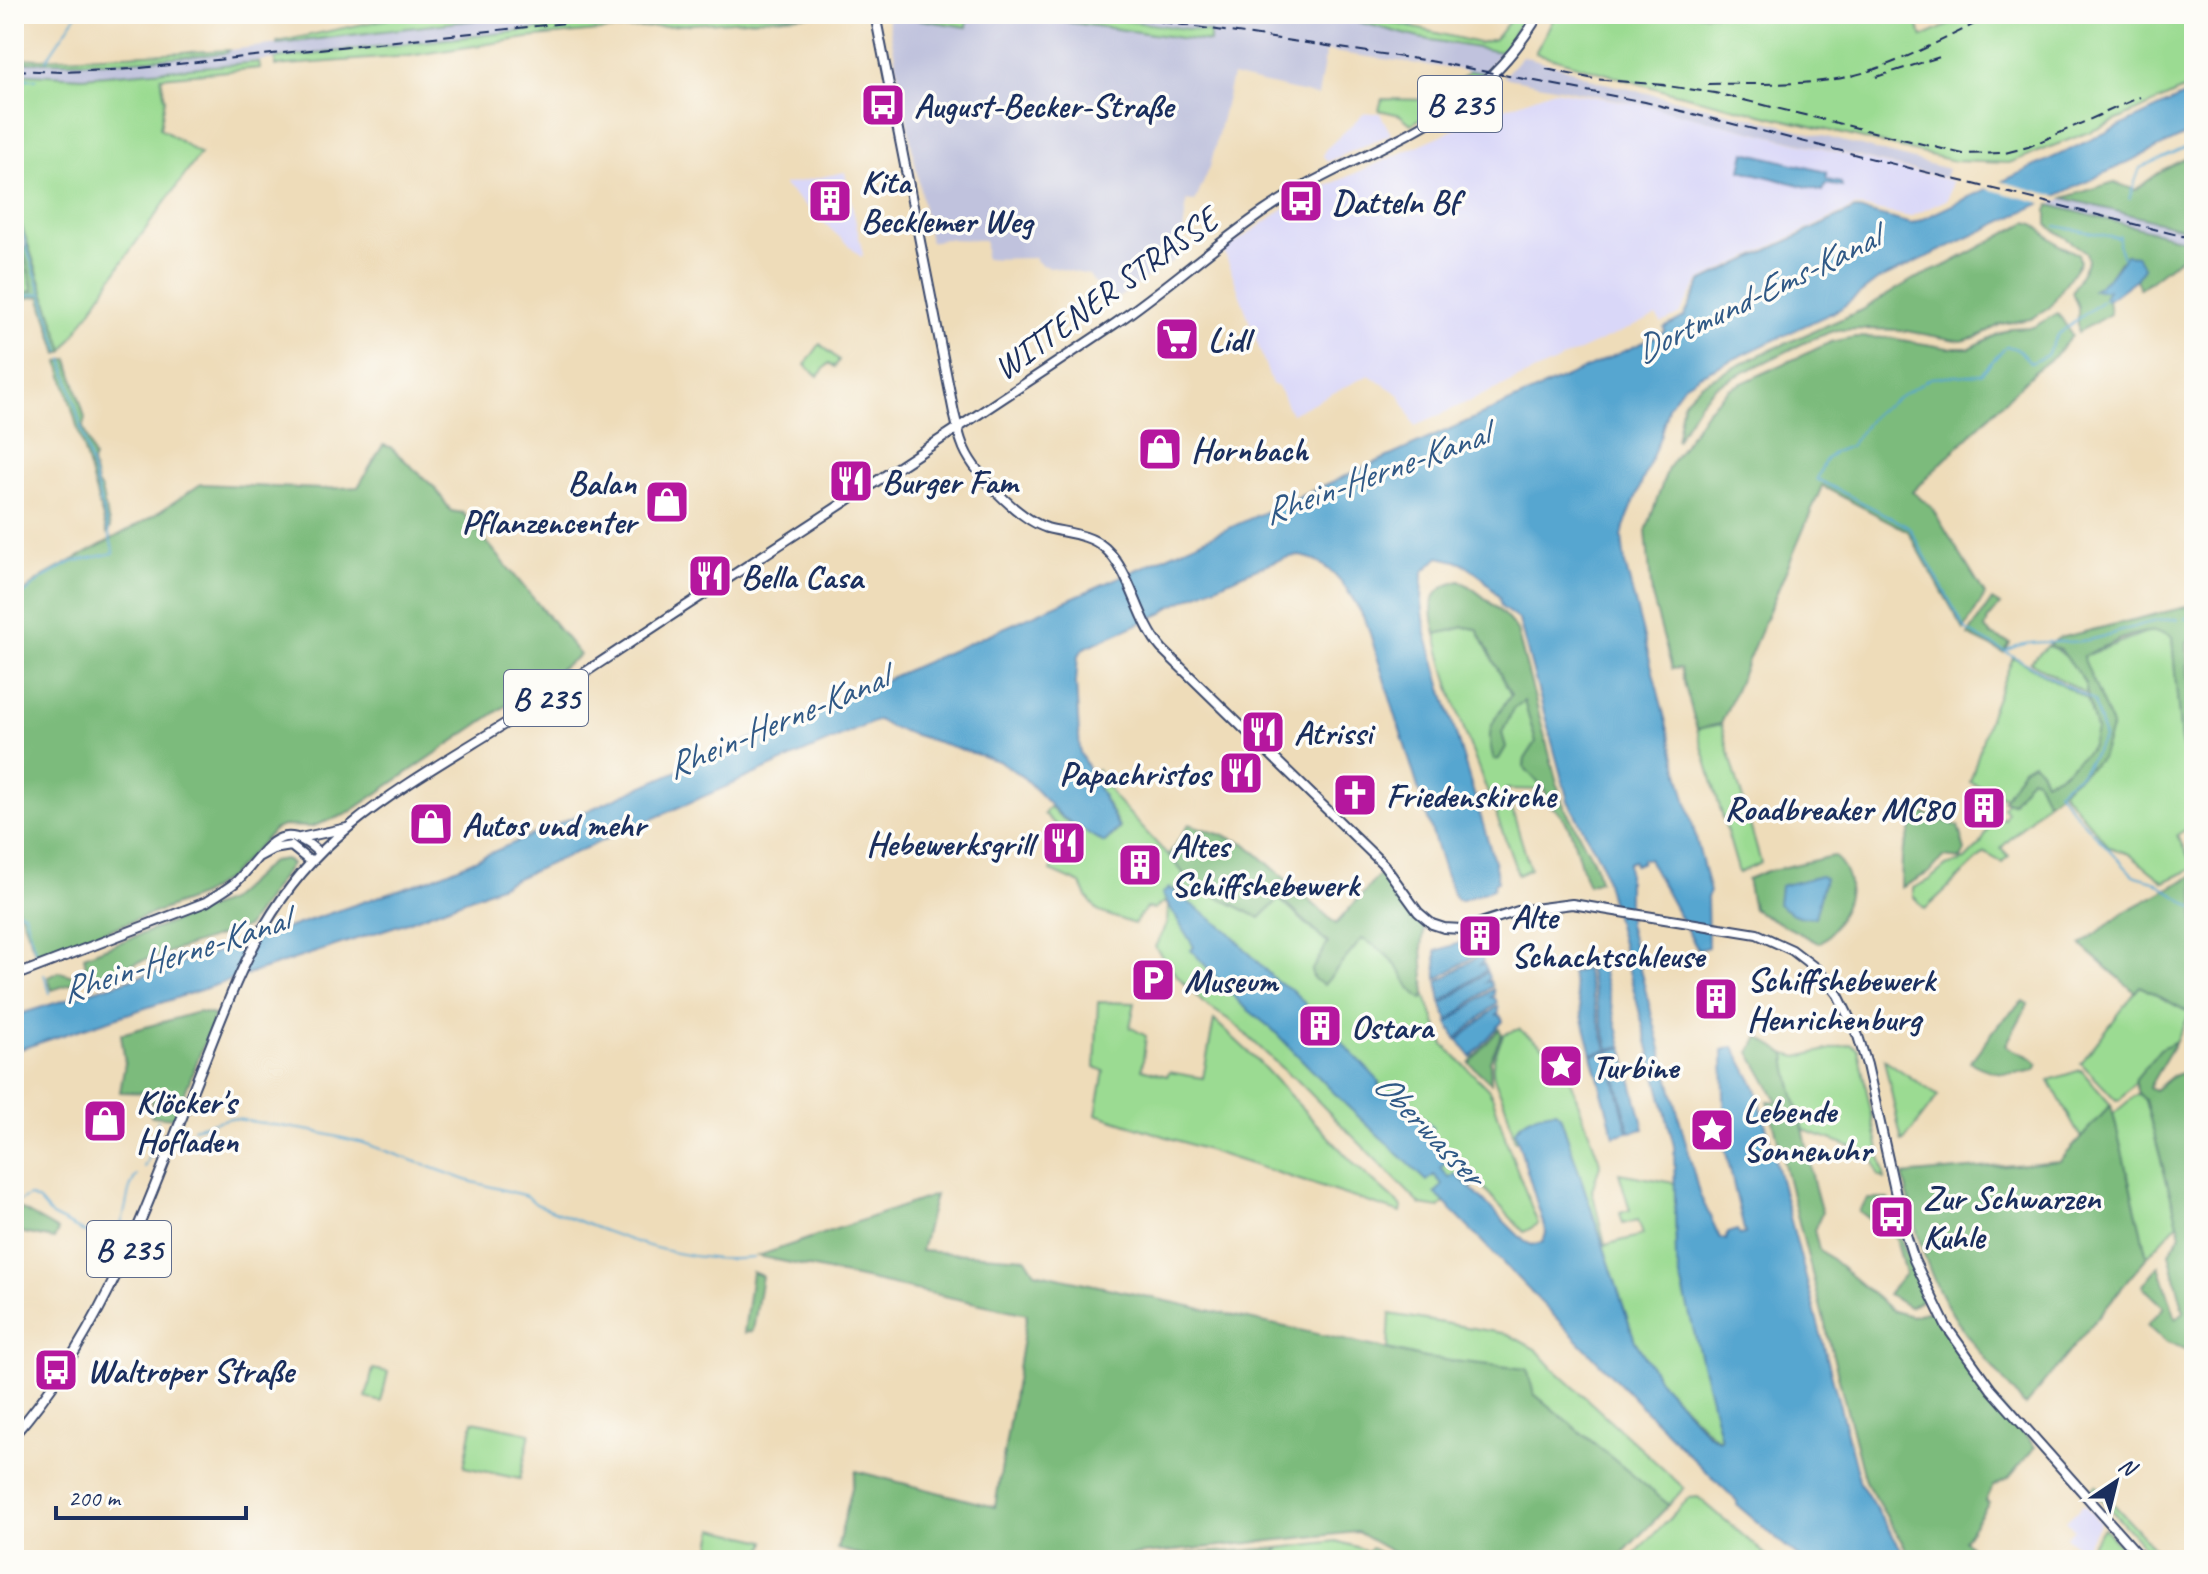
<svg xmlns="http://www.w3.org/2000/svg" width="2208" height="1574" viewBox="0 0 2208 1574" font-family="Caveat,sans-serif">
<rect width="100%" height="100%" fill="#fdfcf7"/>
<filter id="ink" filterUnits="userSpaceOnUse"><feTurbulence type="fractalNoise" baseFrequency=".0125" numOctaves="2"/><feDisplacementMap in="SourceGraphic" scale="16" xChannelSelector="R" yChannelSelector="G"/><feConvolveMatrix kernelMatrix="1 2 1 2 8 2 1 2 1" color-interpolation-filters="sRGB"/></filter>
<filter id="wash" filterUnits="userSpaceOnUse"><feTurbulence type="fractalNoise" baseFrequency=".006" numOctaves="4" result="noise"/><feDisplacementMap in="SourceGraphic" scale="32" xChannelSelector="R" yChannelSelector="G"/><feGaussianBlur stdDeviation="1.8" result="paint"/><feColorMatrix in="noise" values="0 0 0 0 0 0 0 0 0 0 0 0 0 0 0 0 0 1.4 0 .05"/><feComposite in="paint" operator="in"/></filter>
<g filter="url(#wash)">
<rect width="100%" height="100%" fill="#eedcb9"/>
<path fill="#d9d7f8" d="M1554 90 1645 105 1953 181 1948 199 1910 217 1856 206 1699 281 1680 314 1662 323 1656 316 1415 426 1400 395 1369 375 1291 414 1278 387 1272 384 1224 251 1299 198 1494 112Z
M1364 113H1380L1391 134 1327 162 1323 156 1325 150Z
M845 172 863 255 861 257 783 185Z
M2084 1504 2100 1523 2083 1551 2066 1537 2074 1529 2066 1521Z"/>
<path fill="#c0c2dd" d="M523 14H715L605 22 158 72 82 77 14 73V62H109L226 53 229 50Z
M968 14H1009L1209 42 1210 32 1077 14H1315L1348 19 1453 45 1501 52 1483 73 1326 51 1318 96 1232 76 1210 167 1195 202 1187 201 1180 256 1109 304 1089 275 1041 265 1034 258 985 259V240L944 239 930 242 887 15 966 26Z
M1356 14H1423L1413 28Z
M1522 56 1563 67 1600 82 1758 119 1948 169 1945 178 1645 105 1503 77Z
M2064 198 2194 231V242L2050 205Z"/>
<path fill="#9bdb92" stroke="#5b8578" stroke-width="2" d="M382 14H523L277 44V42L387 19Z
M715 14H826L586 32 527 38 409 56 275 66V59C421 41 568 25 715 14Z
M886 14H968L967 27Z
M1009 14H1077L1210 32V42Z
M1315 14H1356L1479 43 1495 39 1515 14H1527L1501 52 1419 38 1348 19Z
M1556 14H1912L1923 37 1972 14H2194V85L2102 127 2009 163 1954 161 1662 90 1535 53Z
M229 50 226 53 109 62H14V58L40 59Z
M259 62 260 68 161 77 165 99 160 128 200 154 127 255 64 351 14 203V73L82 77Z
M1470 71 1483 73 1444 105 1411 124 1400 115 1379 110 1382 99 1434 100Z
M14 217 33 291 14 295Z
M820 344 839 360 835 367 829 363 818 376 805 365Z
M1465 627 1477 629 1511 695 1495 718 1502 733 1513 709 1524 701 1536 742 1525 759 1524 767 1545 790 1506 789 1530 869 1518 875C1491 795 1454 717 1436 634Z
M2149 631 2164 632 2172 637 2181 742 2194 782V824L2177 835 2194 868 2164 882 2129 854 2109 847 2061 790 2101 758 2112 726 2082 657Z
M2048 646C2070 653 2082 675 2090 696L2030 662Z
M2013 657 2087 699C2089 708 2095 720 2096 730 2096 754 2064 773 2045 781L2040 769 2033 762 2023 768 2005 797 1970 782 1990 715Z
M1721 724 1761 863 1739 873 1697 729Z
M1097 770 1115 798 1182 871 1184 877 1175 889 1181 894H1212L1260 918 1279 899 1339 954 1372 921 1424 992 1444 1045 1488 1089 1493 1098 1507 1143 1538 1224 1524 1232 1478 1182 1472 1187 1466 1182 1439 1208 1421 1205 1293 1076H1290L1234 1023 1203 1003 1171 969 1155 947 1167 923 1168 906 1164 902 1154 909 1146 908 1134 924 1099 912 1087 897 1081 884 1051 871 1065 833 1044 814 1049 807 1063 819 1105 843 1120 828 1091 774Z
M2031 777 2036 779 2047 802 2001 848 2009 856 2003 863 1985 853 1925 909 1913 896V888L1929 880 1946 866 1965 860 1980 845 1995 817 2004 819 2007 812 2003 807 2006 801 2012 803Z
M2140 986 2190 1013 2176 1041 2160 1050 2121 1099 2116 1100 2081 1063Z
M1098 1002 1135 1003 1130 1027 1146 1036 1142 1069 1167 1076 1169 1072 1203 1078 1214 1020 1255 1058 1354 1164 1402 1207 1401 1213 1096 1114 1104 1071 1095 1068Z
M1519 1029 1548 1050 1558 1074 1567 1072 1599 1159 1600 1165 1592 1190 1605 1245 1643 1235 1638 1220 1623 1224 1620 1213 1630 1210 1619 1173 1675 1183 1676 1260 1722 1438 1720 1440 1709 1432 1662 1384 1635 1341 1560 1115 1555 1111 1515 1132 1518 1140 1515 1141C1511 1127 1508 1109 1502 1096 1488 1071 1491 1060 1504 1034Z
M1851 1044 1858 1049 1885 1179 1878 1175 1872 1154 1804 1130 1788 1077 1786 1054 1798 1057Z
M1884 1059 1938 1096 1903 1142H1902Z
M2081 1070 2111 1105 2081 1138 2049 1080Z
M2138 1093 2145 1100 2178 1223 2147 1257 2113 1114Z
M1390 1314 1508 1334 1537 1350 1553 1368 1684 1488 1669 1505 1534 1394 1426 1358 1388 1349Z
M373 1369 388 1372 381 1402 366 1398Z
M473 1421 530 1433 520 1479 464 1467Z
M2096 1485 2165 1560H2156L2092 1489Z
M1698 1497 1772 1560H1629L1689 1498Z
M2103 1528 2105 1529 2133 1560H2082Z
M714 1529 766 1541 761 1559 709 1560Z
M1336 1541 1360 1548 1367 1553 1371 1548 1393 1560H1269L1280 1548Z"/>
<path fill="#7cbb7c" stroke="#4c756d" stroke-width="2" d="M2194 154V231L2064 198 2114 182 2135 190 2164 169Z
M2050 205 2190 241V250L2140 289 2136 279 2144 268 2120 261 2110 276 2093 290H2108L2105 299 2108 300 2110 314 2078 332V307L2072 292 2088 260 2086 252 2047 225V210Z
M2027 222 2034 224 2059 245 2078 254 2080 262 2049 308 2031 319 2001 324 1977 337 1961 341 1901 330 1865 329 1837 330 1812 339 1716 386 1700 402 1676 441 1683 402 1701 384 1757 356 1862 310 1914 279 1949 264Z
M28 245 64 351 58 354 40 296 14 300V295L33 291 23 249Z
M2058 313 2072 335 2055 356 2034 372 1912 492 1930 505 1985 595 1964 630 1908 531 1822 486 1721 724 1697 729 1680 668 1672 669 1652 596 1646 531 1668 468 1707 410 1729 389 1831 342 1855 337 1890 338 1948 348H1970L2010 328 2033 327Z
M68 359 85 418 83 427 94 458 92 463 97 484 101 490 110 528 107 533 59 362Z
M383 445 390 447 435 488 451 511 463 513 580 655 347 814 311 827 283 826 275 829 230 876 202 895 37 957 14 898V600L42 577 150 518 201 484 322 489 358 487Z
M1460 581C1476 589 1508 616 1517 631L1562 802 1595 864 1599 881 1588 885C1575 859 1577 821 1549 805L1545 790 1524 767 1525 759 1536 742 1524 701 1513 709 1502 733 1506 747 1499 759 1494 760C1484 726 1493 722 1511 695L1477 629 1464 627 1436 634C1429 605 1428 589 1460 581Z
M1992 600 2000 605 1988 620 1985 629 1991 635 2010 643 2004 653 1968 635Z
M2194 605V636L2187 642C2187 689 2194 735 2194 782L2181 742 2172 637C2147 621 2107 646 2083 657L2112 726 2101 758 2047 802 2036 779 2031 777 2012 803 2003 800 2023 768 2033 762 2040 769 2045 781 2061 774 2091 748 2096 730 2084 681 2061 650 2048 646 2059 638Z
M1917 811 1958 826 1965 851 1961 859 1943 857 1930 872 1901 888 1902 856Z
M1189 824 1245 843 1336 924 1381 873C1398 891 1406 913 1424 929L1422 948 1425 994 1423 999C1406 988 1409 982 1398 968 1389 956 1376 945 1362 939L1324 985 1314 979 1311 971 1328 943 1280 898 1260 918 1212 894H1181L1175 889 1182 882 1184 874 1169 854Z
M1833 856C1843 863 1850 877 1849 889 1848 904 1832 938 1818 943L1753 909 1747 879 1767 871Z
M285 859 291 864 247 927 52 990 48 977 60 972 73 976 86 968 84 956 228 901 272 861Z
M2194 875V1010L2190 1013 2140 986 2135 992 2081 945 2126 911Z
M2023 1001 2028 1004 2006 1045C2016 1054 2030 1053 2038 1064L2035 1070C2013 1076 1989 1074 1970 1062L1999 1024Z
M198 1012 215 1015 175 1118 151 1116 153 1093 120 1092 125 1063 121 1034Z
M1499 1029 1502 1034 1490 1061 1491 1083 1469 1063Z
M1759 1037 1786 1054C1788 1081 1798 1106 1804 1133 1810 1159 1812 1186 1822 1212L1814 1230 1819 1249 1893 1311 1912 1316 1928 1311 1934 1314 1983 1386 2035 1447 2009 1478 1993 1486 1986 1501 1989 1503 1964 1540 1978 1553 1993 1560H1913L1865 1481 1768 1101 1778 1102 1750 1052Z
M2176 1041 2149 1087 2155 1090 2175 1074 2194 1068V1353L2165 1341 2147 1325 2164 1307 2142 1286 2159 1265 2176 1319 2184 1312 2169 1253 2181 1234 2145 1100 2138 1093 2134 1081 2160 1049Z
M2111 1105 2147 1257 2025 1406C1997 1371 1964 1337 1943 1298 1922 1261 1913 1216 1903 1175L2060 1161Z
M935 1195 921 1251 1026 1258 1035 1272 1426 1358 1527 1369 1534 1394 1669 1505 1616 1560H1407L1357 1532 1086 1560H883L837 1549 856 1471 995 1507 1027 1314 758 1256Z
M1868 1199H1888L1893 1221 1924 1294 1920 1302 1909 1307 1888 1294 1905 1274 1896 1238 1859 1211Z
M14 1205 58 1230 54 1239 14 1231Z
M752 1272 762 1276 753 1331 744 1333Z
M1280 1548 1269 1560H1189L1186 1554Z"/>
<path fill="#56a6d0" stroke="#386a97" stroke-width="2" d="M2194 91V131L1878 280 1840 309 1700 375 1684 385 1668 407 1660 437 1624 527 1622 537 1625 564 1710 892 1707 897 1708 947 1698 950 1648 859H1642V862L1635 865 1634 861 1630 862 1628 864V924L1699 1193 1720 1238 1726 1240 1727 1233 1737 1230 1740 1235 1745 1234 1725 1148 1723 1050 1734 1047 1756 1088 1860 1483 1908 1560H1802L1737 1505V1501L1686 1452 1435 1193 1443 1185 1434 1175 1427 1181 1345 1104 1272 1029 1242 1005 1191 950 1194 947 1162 894 1169 888 1228 931 1274 979 1292 990 1380 1082 1378 1085 1388 1095 1398 1092 1433 1128 1427 1138 1446 1163 1441 1168 1449 1178 1456 1174 1525 1242 1532 1245 1543 1242 1546 1233 1515 1131C1523 1117 1540 1113 1555 1111L1560 1115 1635 1341 1662 1384 1706 1432 1718 1440 1721 1439 1676 1260 1674 1146 1601 862 1568 801 1519 620 1501 607 1499 597 1483 578 1461 562 1439 557 1423 572 1422 603 1426 634 1494 861 1498 882H1495L1493 889 1460 901 1456 899 1445 874 1367 624C1354 598 1331 558 1298 556 1278 555 1193 597 1170 607L1163 613 1084 648 1078 656 1076 683 1080 753 1119 828 1104 843 1062 817 1024 778 1001 762 890 727 878 720 483 893 402 924 14 1051V1016L220 951 430 879 468 863 1140 568 1660 335 1665 331 1664 328 1684 317 1701 282 1855 209 1912 224Z
M1745 152 1826 172 1827 180 1841 183 1842 187 1826 184 1823 191 1741 170Z
M2126 255 2137 256 2144 268 2136 279 2108 300 2104 297 2108 290H2093L2110 276Z
M1820 876 1825 878 1815 917C1799 919 1791 914 1778 904L1780 886Z
M1472 939 1479 953 1437 979 1436 951Z
M1481 955 1483 961 1480 965 1484 964 1486 970 1441 1002 1438 982Z
M1601 965 1622 1046 1609 1049 1588 968Z
M1585 969 1607 1050 1592 1054 1571 973Z
M1487 972 1489 978 1486 982 1490 981 1492 986 1448 1021 1442 1004Z
M1493 989 1494 995 1491 997 1495 998 1497 1003 1456 1039 1448 1023Z
M1498 1006 1499 1012 1497 1015H1500L1503 1021 1471 1057 1458 1040Z
M1623 1047 1644 1129 1630 1132 1609 1051Z
M1607 1051 1628 1132 1614 1136 1592 1055Z"/>
<path fill="#eedcb9" d="M1996 180 2061 197 2046 204 1980 187Z"/>
<g fill="none" stroke-linecap="round" stroke-linejoin="round">
<path stroke="#56a6d0" stroke-width="2" d="M46 60 77 14
M14 79H37
M2129 199 2140 168 2194 144
M14 209 41 291
M2056 226 2119 238
M2119 236 2118 244 2123 257
M14 298 42 293 60 352
M2105 299 2057 335 2047 355 2031 363 2018 349 2006 346 1981 374 1931 378 1904 394 1874 414 1850 446 1834 452 1825 461 1817 479 1909 527 1966 630 2094 701 2104 738 2081 773 2058 790 2072 810 2133 875 2154 881 2194 908
M14 602 43 578 72 562 114 553 63 359
M2185 619 2194 616
M2006 651C2026 638 2058 644 2081 641 2114 637 2143 619 2178 619
M14 909 24 913 37 957
M44 974 50 993
M194 1128 230 1118 312 1131 364 1143 469 1181 527 1196 536 1204C605 1231 678 1266 753 1258
M144 1167C154 1150 150 1135 158 1121
M20 1201 29 1196 39 1201 52 1216 104 1242C131 1232 121 1194 137 1175
M14 1206H15"/>
</g>
</g>
<g filter="url(#ink)">
<g fill="none" stroke-linecap="round" stroke-linejoin="round">
<g stroke="#3b496c" stroke-width="12">
<path id="major" d="M875 14 954 413C957 423 958 433 962 443 971 471 1019 519 1047 528 1066 533 1090 534 1105 548 1132 573 1137 620 1162 649L1384 865 1418 912 1432 924 1444 928 1462 929 1518 911 1572 904 1757 934 1792 950 1818 970 1838 995 1858 1036 1867 1065 1902 1222 1914 1260 1946 1326 1991 1389 2143 1560
M300 838 347 828
M258 857 273 849 291 846 311 862
M14 976 206 902C216 895 228 889 237 881 264 854 279 814 319 853
M14 1435C107 1328 148 1201 200 1072 239 975 264 896 349 827 399 786 457 754 511 720 572 682 632 641 692 602 834 509 976 417 1116 323 1167 288 1212 247 1263 212 1366 141 1469 133 1539 14"/>
</g>
<use href="#major" stroke="#fff" stroke-width="8"/>
<path stroke="#1b2f5e" stroke-width="2" stroke-dasharray="12 6" stroke-linecap="butt" d="M1107 14 1430 61 1645 102 2194 239
M1546 69 1594 79 1665 85
M14 70 64 72 131 69 650 14
M1876 77 1943 56
M1654 84 1715 93 1963 154 2005 153 2028 147 2140 97
M1708 84C1763 83 1820 88 1872 70 1914 56 1955 33 1995 14"/>
</g>
</g>
<defs>
<g id="bus-square" transform="scale(2.3)"><rect x="-9" y="-9" width="18" height="18" rx="4" fill="#b5179e" stroke="#fdfcf7"/><path d="M-5-6H5V4H4V6H2V4H-2V6H-4V4H-5ZM-3.5-4V0h7V-4ZM-3.5 1.2v1.5H-2V1.2ZM2 1.2v1.5H3.5V1.2Z" fill="#fff"/></g>
<g id="building-square" transform="scale(2.3)"><rect x="-9" y="-9" width="18" height="18" rx="4" fill="#b5179e" stroke="#fdfcf7"/><path d="M-4-6H4V6H1V3H-1V6H-4ZM-2.5-4.3h1.7v1.8h-1.7ZM.8-4.3h1.7v1.8H.8ZM-2.5-1h1.7V.8h-1.7ZM.8-1h1.7V.8H.8Z" fill="#fff"/></g>
<g id="supermarket-square" transform="scale(2.3)"><rect x="-9" y="-9" width="18" height="18" rx="4" fill="#b5179e" stroke="#fdfcf7"/><path d="M-6-5.5h2.5l.6 2H6L4.5 2H-2.5L-4.4-4H-6ZM-1.5 3.2a1.3 1.3 0 1 0 .1 0ZM3 3.2a1.3 1.3 0 1 0 .1 0Z" fill="#fff"/></g>
<g id="shop-square" transform="scale(2.3)"><rect x="-9" y="-9" width="18" height="18" rx="4" fill="#b5179e" stroke="#fdfcf7"/><path d="M-5-2.5h2.3a2.7 3.5 0 0 1 5.4 0H5L5.5 6h-11ZM-1.5-2.5h3a1.5 2.3 0 0 0-3 0Z" fill="#fff"/></g>
<g id="restaurant-square" transform="scale(2.3)"><rect x="-9" y="-9" width="18" height="18" rx="4" fill="#b5179e" stroke="#fdfcf7"/><path d="M-5-6h1v4h1v-4h1v4h1v-4h1v5L-1.5 .5V6h-2V.5L-5-1ZM5-6V6H3V1.5H1.5Q1.5-4 5-6Z" fill="#fff"/></g>
<g id="church-square" transform="scale(2.3)"><rect x="-9" y="-9" width="18" height="18" rx="4" fill="#b5179e" stroke="#fdfcf7"/><path d="M-1.2-6h2.4v3.5h3.3v2.4h-3.3V6h-2.4V-.1h-3.3v-2.4h3.3Z" fill="#fff"/></g>
<g id="parking-square" transform="scale(2.3)"><rect x="-9" y="-9" width="18" height="18" rx="4" fill="#b5179e" stroke="#fdfcf7"/><path d="M-3.5-5.5H1a3.5 3.5 0 0 1 0 7H-1V5.5H-3.5ZM-1-3.4V-.6H.8a1.4 1.4 0 0 0 0-2.8Z" fill="#fff"/></g>
<g id="sight-square" transform="scale(2.3)"><rect x="-9" y="-9" width="18" height="18" rx="4" fill="#b5179e" stroke="#fdfcf7"/><path d="M0-6L1.8-2.2L6-1.7L2.9 1.2L3.7 5.4L0 3.3L-3.7 5.4L-2.9 1.2L-6-1.7L-1.8-2.2Z" fill="#fff"/></g>
</defs>
<g fill-rule="evenodd">
<use href="#bus-square" x="883" y="105"/>
<use href="#building-square" x="830" y="201"/>
<use href="#bus-square" x="1301" y="201"/>
<use href="#supermarket-square" x="1177" y="339"/>
<use href="#shop-square" x="1160" y="449"/>
<use href="#restaurant-square" x="851" y="481"/>
<use href="#shop-square" x="667" y="502"/>
<use href="#restaurant-square" x="710" y="576"/>
<use href="#restaurant-square" x="1263" y="732"/>
<use href="#restaurant-square" x="1241" y="773"/>
<use href="#church-square" x="1355" y="795"/>
<use href="#building-square" x="1984" y="808"/>
<use href="#shop-square" x="431" y="824"/>
<use href="#restaurant-square" x="1064" y="843"/>
<use href="#building-square" x="1140" y="865"/>
<use href="#building-square" x="1480" y="936"/>
<use href="#parking-square" x="1153" y="980"/>
<use href="#building-square" x="1716" y="999"/>
<use href="#building-square" x="1320" y="1026"/>
<use href="#sight-square" x="1561" y="1066"/>
<use href="#shop-square" x="105" y="1121"/>
<use href="#sight-square" x="1712" y="1130"/>
<use href="#bus-square" x="1892" y="1217"/>
<use href="#bus-square" x="56" y="1370"/>
</g>
<g text-anchor="middle" stroke-width="7" stroke-linejoin="round" paint-order="stroke">
<g fill="#fdfcf7" stroke="#5f6c8c" stroke-width="2">
<rect x="1418" y="76" width="84" height="56" rx="6"/>
<rect x="504" y="670" width="84" height="56" rx="6"/>
<rect x="87" y="1221" width="84" height="56" rx="6"/>
</g>
<g font-size="32" font-weight="bold" fill="#1b2f5e">
<text x="1460" y="115">B 235</text>
<text x="546" y="709">B 235</text>
<text x="129" y="1260">B 235</text>
</g>
<g font-size="34" font-weight="bold" fill="#1b2f5e" stroke="#fdfcf7" text-anchor="start">
<text x="914" y="117">August-Becker-Straße</text>
<text x="861" y="193">Kita<tspan x="861" dy="39">Becklemer Weg</tspan></text>
<text x="1332" y="213">Datteln Bf</text>
<text x="1208" y="351">Lidl</text>
<text x="1191" y="461">Hornbach</text>
<text x="882" y="493">Burger Fam</text>
<text x="636" y="494" text-anchor="end">Balan<tspan x="636" dy="39">Pflanzencenter</tspan></text>
<text x="741" y="588">Bella Casa</text>
<text x="1294" y="744">Atrissi</text>
<text x="1210" y="785" text-anchor="end">Papachristos</text>
<text x="1386" y="807">Friedenskirche</text>
<text x="1953" y="820" text-anchor="end">Roadbreaker MC80</text>
<text x="462" y="836">Autos und mehr</text>
<text x="1033" y="855" text-anchor="end">Hebewerksgrill</text>
<text x="1171" y="857">Altes<tspan x="1171" dy="39">Schiffshebewerk</tspan></text>
<text x="1511" y="928">Alte<tspan x="1511" dy="39">Schachtschleuse</tspan></text>
<text x="1747" y="991">Schiffshebewerk<tspan x="1747" dy="39">Henrichenburg</tspan></text>
<text x="1184" y="992">Museum</text>
<text x="1351" y="1038">Ostara</text>
<text x="1592" y="1078">Turbine</text>
<text x="136" y="1113">Klöcker's<tspan x="136" dy="39">Hofladen</tspan></text>
<text x="1743" y="1122">Lebende<tspan x="1743" dy="39">Sonnenuhr</tspan></text>
<text x="1923" y="1209">Zur Schwarzen<tspan x="1923" dy="39">Kuhle</tspan></text>
<text x="87" y="1382">Waltroper Straße</text>
</g>
<g font-size="34" fill="#1b2f5e" stroke="#fdfcf7">
<text transform="translate(1105 293) rotate(-36)" y="12">WITTENER STRASSE</text>
</g>
<g font-size="36" font-style="italic" fill="#305986" stroke="#fdfcf7">
<text transform="translate(1756 293) rotate(-26)" y="13">Dortmund-Ems-Kanal</text>
<text transform="translate(1375 472) rotate(-20)" y="13">Rhein-Herne-Kanal</text>
<text transform="translate(776 721) rotate(-23)" y="13">Rhein-Herne-Kanal</text>
<text transform="translate(174 954) rotate(-18)" y="13">Rhein-Herne-Kanal</text>
<text transform="translate(1430 1128) rotate(46)" y="13">Oberwasser</text>
</g>
</g>
<rect width="2208" height="1574" fill="none" stroke="#fdfcf7" stroke-width="48"/>
<g transform="translate(2116 1482) rotate(35)" stroke="#fdfcf7" stroke-width="6" paint-order="stroke">
<path d="M0-6L14 30L0 20L-14 30Z" fill="#1b2f5e"/>
<text y="-12" font-size="22" font-weight="bold" text-anchor="middle" fill="#1b2f5e">N</text>
</g>
<path d="M56 1506v12h190v-12" fill="none" stroke="#1b2f5e" stroke-width="4"/>
<text x="68" y="1506" font-size="24" fill="#1b2f5e" stroke="#fdfcf7" stroke-width="6" paint-order="stroke">200 m</text>
</svg>
